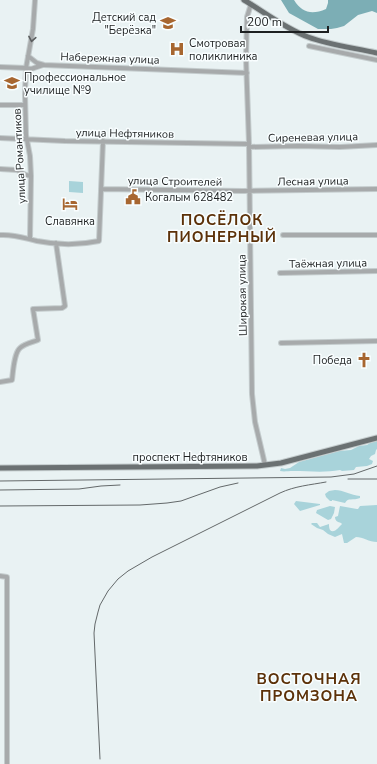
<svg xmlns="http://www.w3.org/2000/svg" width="377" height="764" viewBox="0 0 377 764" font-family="'Nunito Sans',sans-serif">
<rect width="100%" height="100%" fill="#e9f2f3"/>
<path fill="#a8d3da" d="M69 181 83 182V193L69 192Z
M377 441V449L376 450 375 454 371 456 369 459 373 461 372 464 367 466 356 467 354 470 342 471 340 470C324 473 309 471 293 471 288 471 284 472 280 471L281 468 285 469 290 468 299 462 339 451 351 450 359 446 367 445 370 443Z
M335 490C343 490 351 495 360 496V498C353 501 348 497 345 503L332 500V501H330L326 497 325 494 329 491Z
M296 501 320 504V505L300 511 294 504Z
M377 505V542C369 542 363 537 356 537L347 543H344L342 534 335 537 328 534 323 530 317 528 311 524 312 523H317L320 527 329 524C329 526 329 528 330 530 334 534 339 527 342 524L341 523C338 522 335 521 335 517L338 516 340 506 357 509H358L360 506Z
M330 506 335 507 334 513 331 519 328 520 316 513 317 510Z"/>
<path fill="#7caeb5" d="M281 0H294C302 13 312 15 326 9L328 3V0H377V13L372 11 358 15 344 26 337 28 331 29H318L289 13Z"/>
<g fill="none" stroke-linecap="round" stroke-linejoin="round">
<g stroke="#c4cccd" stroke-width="6">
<path id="minor" d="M251 4 247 17 246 59 249 144 252 394 255 422 263 456 265 465
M309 46 377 60
M28 56 37 63 44 65 247 73
M0 67 26 68 31 69 43 65
M0 105H25
M0 138 65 141 249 144
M249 147 298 146 340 147 377 145
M0 169 17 170 26 175 31 176
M101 189 243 191 377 189
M0 235C14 234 24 238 37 241 57 245 80 245 99 241L103 141
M283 235H377
M30 239 31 176 30 156 26 135 25 94 26 68 33 29 35 0
M280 273 377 271
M281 343 377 341
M0 382 12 380C13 372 14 353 20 348 24 344 33 342 38 340L33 309 62 308 65 306 56 243
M0 576 7 577V764"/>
</g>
<g stroke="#c4cccd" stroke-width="7">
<path id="major" d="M244 0C264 12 286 29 308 37 329 45 355 48 377 53
M0 468 257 466 281 463 377 438"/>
</g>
<use href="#minor" stroke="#a7aaab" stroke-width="4"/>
<use href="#major" stroke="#6b7172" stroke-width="5"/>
<path stroke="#64696a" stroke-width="1" d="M348 479H377
M0 481 331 477 354 474 377 466
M0 490 79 489 101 486 120 485
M0 506 140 505 167 503 181 501 220 487 238 483
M100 759 94 633 95 624 98 612 100 605 108 591 118 579 128 571 152 557 280 493C295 486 310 485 326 482"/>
</g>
<defs><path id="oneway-chevron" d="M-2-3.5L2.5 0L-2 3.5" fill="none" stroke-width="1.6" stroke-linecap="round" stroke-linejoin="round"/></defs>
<use stroke="#5b5e5f" href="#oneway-chevron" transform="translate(32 39) rotate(100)"/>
<defs>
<g id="school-bare" transform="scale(1.2)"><path d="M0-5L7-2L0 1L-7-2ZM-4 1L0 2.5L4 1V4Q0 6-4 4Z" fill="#a76630" stroke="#f9feff" stroke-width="2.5" paint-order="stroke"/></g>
<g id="hospital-bare" transform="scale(1.2)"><path d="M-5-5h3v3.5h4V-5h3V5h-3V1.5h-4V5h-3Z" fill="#a76630" stroke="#f9feff" stroke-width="2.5" paint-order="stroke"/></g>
<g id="university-bare" transform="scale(1.2)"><path d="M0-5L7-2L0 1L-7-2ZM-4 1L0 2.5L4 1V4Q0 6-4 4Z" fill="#a76630" stroke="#f9feff" stroke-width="2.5" paint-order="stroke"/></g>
<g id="civic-bare" transform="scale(1.2)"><path d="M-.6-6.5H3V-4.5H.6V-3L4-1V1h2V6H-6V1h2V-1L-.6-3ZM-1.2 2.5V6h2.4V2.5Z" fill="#a76630" stroke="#f9feff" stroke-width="2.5" paint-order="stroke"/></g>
<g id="hotel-bare" transform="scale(1.2)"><path d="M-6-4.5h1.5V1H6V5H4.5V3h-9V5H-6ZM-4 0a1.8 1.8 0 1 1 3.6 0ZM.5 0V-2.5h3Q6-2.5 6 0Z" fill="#a76630" stroke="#f9feff" stroke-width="2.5" paint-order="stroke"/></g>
<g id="church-bare" transform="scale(1.2)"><path d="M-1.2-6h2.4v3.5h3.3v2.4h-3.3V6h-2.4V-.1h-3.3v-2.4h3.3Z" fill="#a76630" stroke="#f9feff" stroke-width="2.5" paint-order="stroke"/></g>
</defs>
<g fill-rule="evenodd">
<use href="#school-bare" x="168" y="23"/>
<use href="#hospital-bare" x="177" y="49"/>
<use href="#university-bare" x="12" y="83"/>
<use href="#civic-bare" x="133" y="197"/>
<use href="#hotel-bare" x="70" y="204"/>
<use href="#church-bare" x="364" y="360"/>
</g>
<g text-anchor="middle" stroke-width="3" stroke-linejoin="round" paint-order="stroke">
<g font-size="11" fill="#1d2021" stroke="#f9feff" text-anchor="start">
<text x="156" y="21" text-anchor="end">Детский сад<tspan x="156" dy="13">"Берёзка"</tspan></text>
<text x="189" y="47">Смотровая<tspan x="189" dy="13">поликлиника</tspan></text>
<text x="24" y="81">Профессиональное<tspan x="24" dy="13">училище №9</tspan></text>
<text x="145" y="201">Когалым 628482</text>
<text x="70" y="225" text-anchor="middle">Славянка</text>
<text x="352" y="364" text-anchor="end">Победа</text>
</g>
<g font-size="11" fill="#1d2021" stroke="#f9feff">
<text transform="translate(110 58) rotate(2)" y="4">Набережная улица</text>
<text transform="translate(125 133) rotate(1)" y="4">улица Нефтяников</text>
<text transform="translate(313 137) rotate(-1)" y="4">Сиреневая улица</text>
<text transform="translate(19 156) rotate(-93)" y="4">улица Романтиков</text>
<text transform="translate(175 181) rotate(1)" y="4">улица Строителей</text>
<text transform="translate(313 181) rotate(-1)" y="4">Лесная улица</text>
<text transform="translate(328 263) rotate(-1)" y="4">Таёжная улица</text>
<text transform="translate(242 295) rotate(-91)" y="4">Широкая улица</text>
<text x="190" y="461">проспект Нефтяников</text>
</g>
<g font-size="15" font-weight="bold" letter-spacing="1" fill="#5c3109" stroke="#f9feff">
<text x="222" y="225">ПОСЁЛОК<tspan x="222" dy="17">ПИОНЕРНЫЙ</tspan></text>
<text x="309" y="684">ВОСТОЧНАЯ<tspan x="309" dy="17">ПРОМЗОНА</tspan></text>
</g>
</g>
<path d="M241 26v6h87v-6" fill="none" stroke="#1d2021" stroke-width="2"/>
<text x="247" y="26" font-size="12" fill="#1d2021" stroke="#f9feff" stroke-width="3" paint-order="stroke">200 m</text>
</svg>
